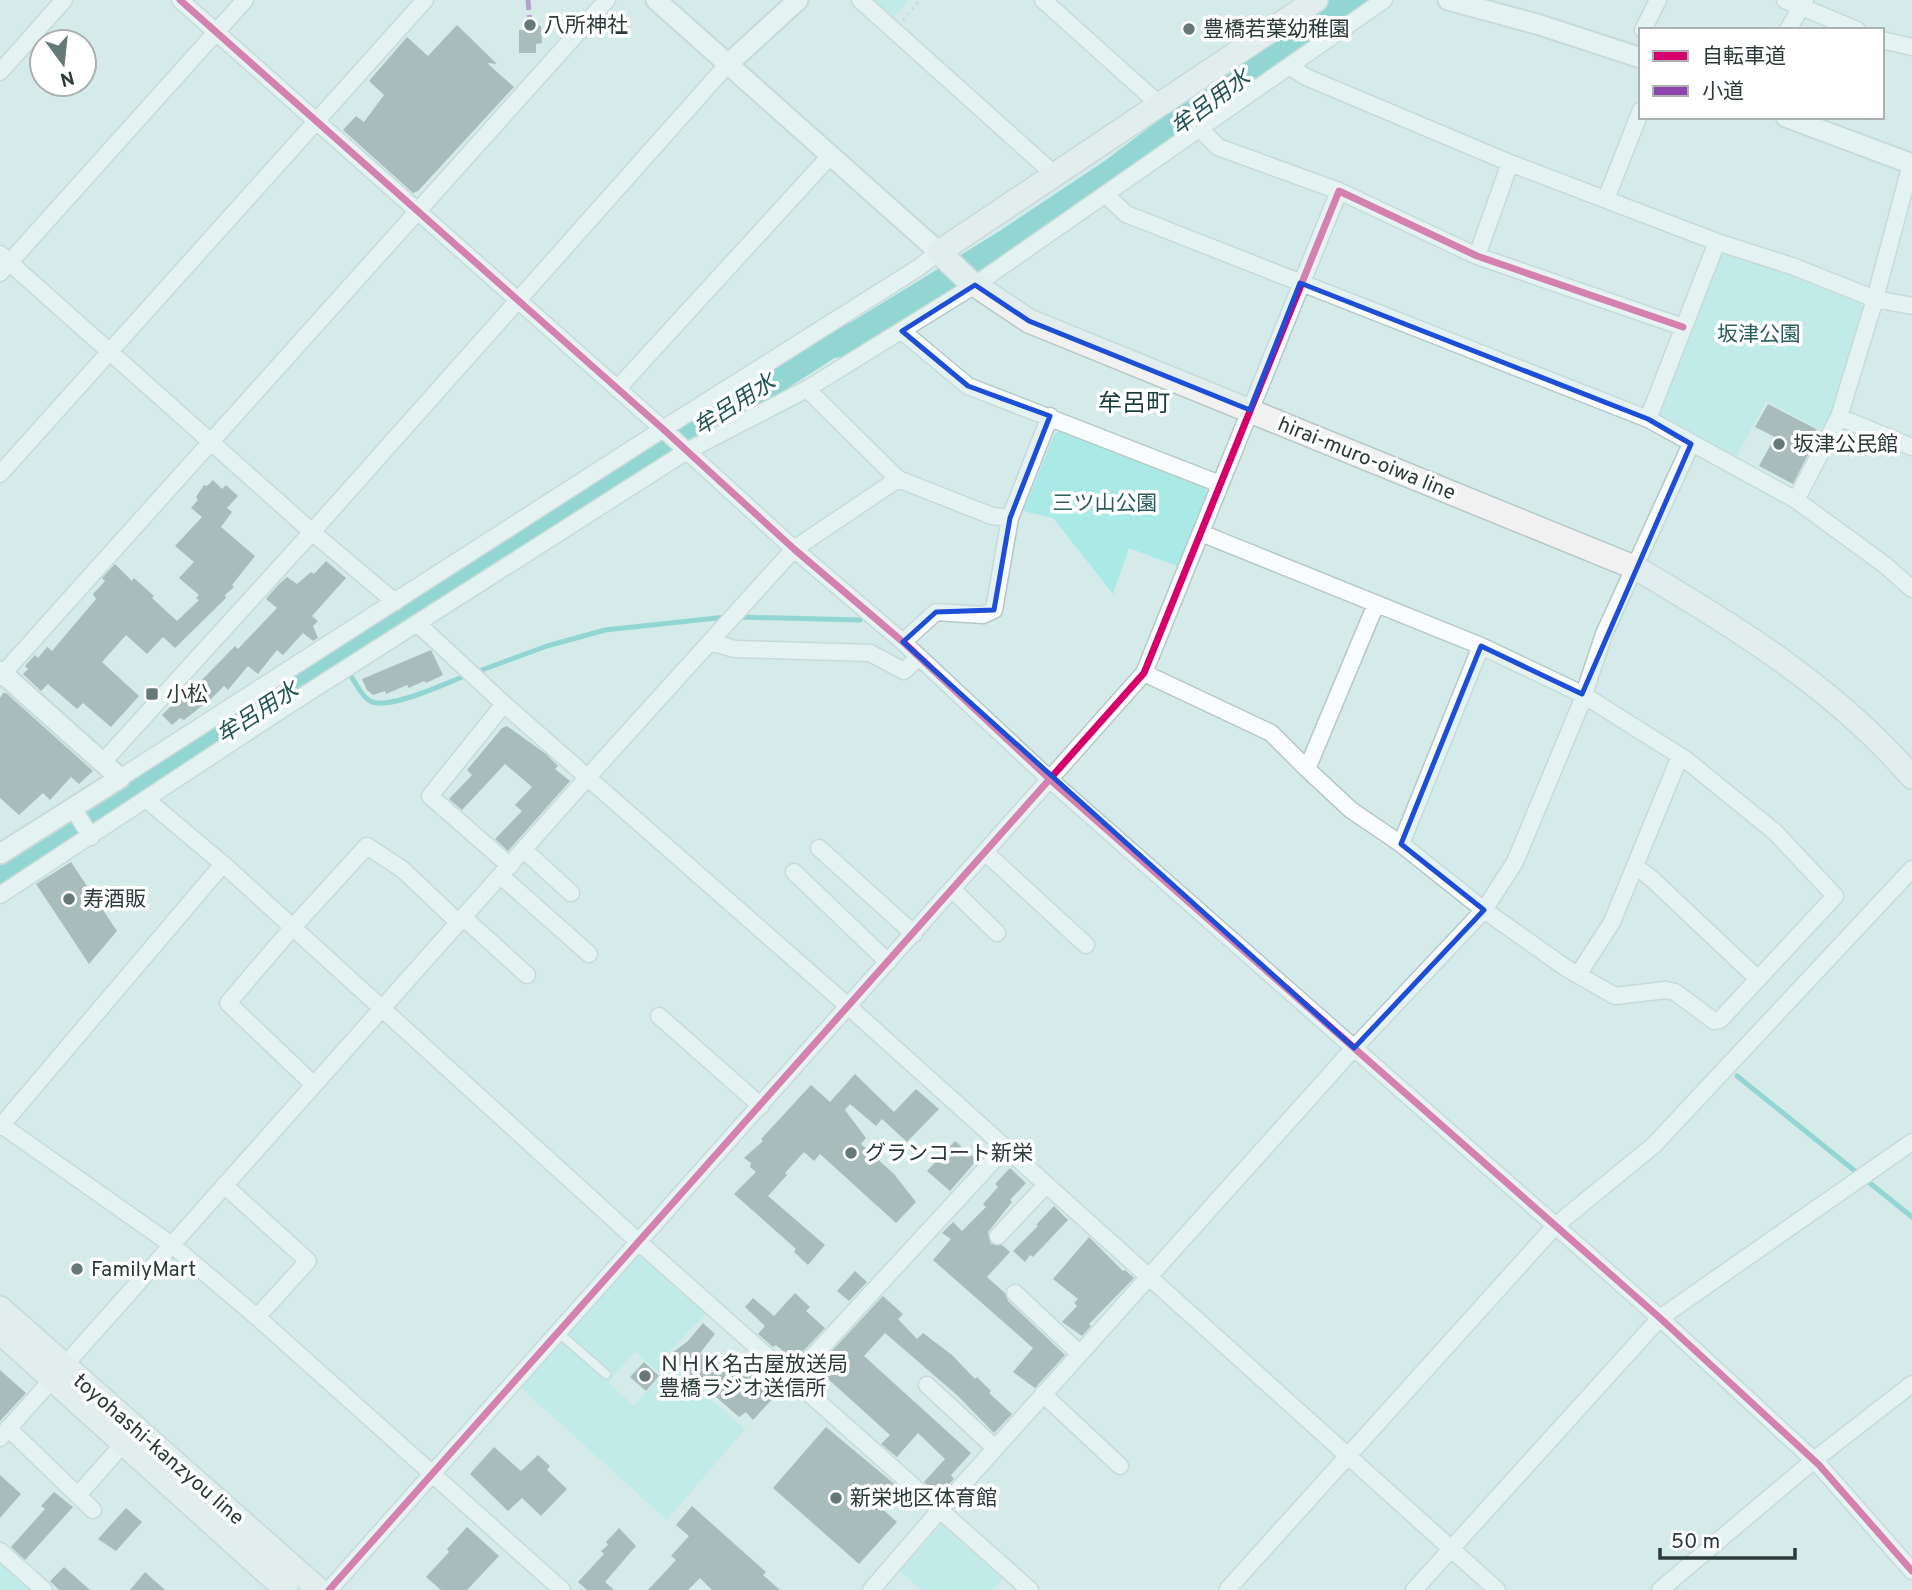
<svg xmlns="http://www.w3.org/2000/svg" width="1912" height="1590" viewBox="0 0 1912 1590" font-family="Overpass,'Noto Sans JP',sans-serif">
<rect width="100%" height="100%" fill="#d4ebe9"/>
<path fill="#aaeae6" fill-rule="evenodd" d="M873 0H909L893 18Z
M1728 249 1859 299 1863 307 1834 410 1823 431 1766 401 1736 457 1660 420 1658 410 1719 251Z
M1062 431 1205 487 1207 496 1179 567 1129 548 1113 594 1053 518 1023 511 1055 433Z
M643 1254 707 1313 663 1358 745 1429 667 1520 519 1386 635 1255ZM635 1352 662 1375 634 1406 608 1382Z
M942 1524 1003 1578 992 1590H922L900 1571Z
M0 1556 28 1582 29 1590H0Z"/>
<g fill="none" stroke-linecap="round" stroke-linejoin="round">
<path stroke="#44bcb8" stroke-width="5" d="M738 617 860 620
M482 670 547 646 605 630 726 617
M350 675C356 683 362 697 370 701 388 711 446 683 465 676
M1737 1076 1912 1217"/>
<path stroke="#44bcb8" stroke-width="32" d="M0 878 828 343 856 338 1006 246 1114 174 1242 77 1359 0"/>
</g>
<path fill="#738584" d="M524 24 541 26 542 43 536 44V53H519V30H524Z
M457 25 497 64 487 63 514 87 418 191 413 193 343 130 356 116 364 122 384 95 369 81 407 37 428 56Z
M1768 404 1820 431 1793 484 1759 466 1775 437 1755 427Z
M213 480 222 489 226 485 238 496 227 508 232 512 221 527 255 556 232 585 234 587 225 595 226 598 175 648 163 637 147 654 126 635 102 662 139 696 111 727 83 703 77 709 48 684 41 691 23 674 28 669 25 666 35 655 38 658 47 647 52 651 96 599 93 594 105 581 102 578 115 564 132 581 134 578 154 596 152 598 177 621 199 600 196 598 199 595 179 578 194 562 175 546 202 517 191 508 198 500 196 497 204 485 207 486Z
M326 561 346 578 312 616 318 621 313 626 318 638 313 641 303 633 283 655 277 650 258 674 248 666 228 690 224 686 204 706 203 705 184 720 180 718 172 725 162 715 195 683 197 685 235 646 238 649 277 608 266 599 278 585 287 577 297 584 311 572 314 574Z
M431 650 443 675 426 683 424 681 409 688 407 685 386 694 385 691 373 695 367 690 362 679Z
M3 693H6L93 771 79 784 71 777 50 800 43 793 19 815 0 798V698Z
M507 726 546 754 558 766 555 769 570 781 508 851 495 839 522 811 515 805 532 787 505 764 462 810 449 799 472 775 467 770 502 728Z
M71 862 117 931 89 964 36 884Z
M855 1074 894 1112 916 1089 939 1109 907 1142 882 1119 876 1126 850 1104 845 1110 866 1138 861 1144 894 1174 916 1202 896 1223 820 1154 814 1161 804 1152 785 1173 787 1175 768 1196 825 1245 808 1265 794 1252 796 1249 734 1194 756 1172 750 1167 751 1163 744 1158 763 1141 761 1139 811 1085 830 1102Z
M955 1141 977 1160 950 1191 927 1171Z
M1010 1168 1026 1183 1010 1200 1012 1202 988 1232 991 1244 1002 1245 1010 1252 987 1277 1005 1293 1008 1301 1065 1355 1035 1388 1013 1372 1033 1348 933 1260 951 1239 942 1233 953 1222 962 1231 986 1207 983 1204 998 1187 995 1184Z
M1054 1206 1068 1220 1033 1257 1030 1255 1025 1262 1013 1251 1038 1226 1036 1225Z
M1089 1237 1123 1271 1125 1270 1134 1278 1089 1324 1091 1326 1082 1336 1062 1322 1077 1306 1074 1303 1078 1299 1053 1279Z
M855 1271 867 1282 849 1301 837 1291Z
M795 1293 810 1307 806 1311 825 1328 794 1361 776 1345 773 1347 758 1334 765 1326 745 1307 753 1298 774 1316Z
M883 1296 903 1314 898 1319 917 1339 923 1333 952 1355 975 1379 977 1377 991 1391 989 1393 1012 1414 994 1433 958 1396 885 1333 864 1356 971 1453 951 1475 954 1479 939 1495 924 1482 945 1459 918 1433 897 1457 881 1444 890 1435 816 1368Z
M703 1323 715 1334 700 1353 722 1371 734 1358 776 1395 753 1420 746 1412 739 1417 674 1360 672 1353 688 1341Z
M644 1362 659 1376 646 1391 630 1377Z
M0 1370 26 1393 0 1421Z
M826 1427 898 1487 880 1507 897 1522 859 1564 773 1488Z
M494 1447 521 1471 538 1455 550 1466 547 1470 567 1489 541 1516 522 1498 508 1511 470 1474Z
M0 1475 21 1494 0 1518Z
M54 1492 73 1507 25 1560 11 1547 45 1509 41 1506Z
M692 1506 766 1572 763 1575 780 1590H712L700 1578 688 1590H648L676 1560 671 1556 689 1536 676 1525Z
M126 1508 142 1522 116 1551 98 1539Z
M467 1527 499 1556 467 1590H441L426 1577 449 1552 447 1549Z
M619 1528 636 1546 605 1582 614 1590H587L578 1582 604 1554 601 1551 608 1545 606 1542Z
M64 1567 90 1590H59L50 1581Z
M145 1572 165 1590H130Z"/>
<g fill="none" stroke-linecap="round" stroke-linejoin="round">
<g stroke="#b6c8c6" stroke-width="11">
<path id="service" d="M559 1333 606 1374"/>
</g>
<g stroke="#b6c8c6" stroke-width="19">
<path id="minor" d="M180 0 663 429 794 549 903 642 1056 785 1660 1318 1819 1465 1912 1571
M860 0 1055 175
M1043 0 1161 106
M1785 0 1857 30
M1643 30 1658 0
M1788 30 1805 0
M1882 40 1912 47
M1289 66 1306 77 1510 163 1717 242 1792 266 1875 299 1912 306
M0 72 64 0
M1200 129 1218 147 1339 191
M1106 195 1126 214 1648 419 1796 500 1885 565 1912 589
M1606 199 1641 110
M0 254 312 532 395 602
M1477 256 1510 163
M0 273 245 0
M902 331 968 386 1220 484
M617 389 830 156
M807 389 898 479 992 516 1010 518
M1839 417 1912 447
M1648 419 1717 242
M0 474 425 0
M1796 500 1839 417 1875 299 1911 164
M1201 533 1481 646 1582 694 1685 759 1775 832 1835 896 1720 1020 1714 1021 1675 992 1666 990 1615 996 1566 968 1484 910 1401 844 1351 810 1307 769 1376 604
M418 624 504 704 849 1007 1497 1590
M710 642 735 649 870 653 904 671 919 657
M903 642 936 612 983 615 994 610 1010 518 1050 416
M1144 673 1271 733 1307 769
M0 677 607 0
M504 704 430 796 510 866
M103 762 312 532 727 65
M120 778 663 429 918 268 939 252
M147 800 223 864 641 1244 1030 1590
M73 808 91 837
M1401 844 1481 646
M819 848 914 934
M524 850 571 893
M986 853 1086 945
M1635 866 1652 879 1758 979
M794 872 888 962
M501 876 589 954
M953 890 997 933
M0 895 284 708 687 451 807 389 975 285 1384 0
M464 918 527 975
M1578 975 1612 922 1680 756
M659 1016 761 1106
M314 1085 228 1003 292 928 367 846 402 869 459 923
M0 1124 172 1245 257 1317 562 1590
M0 1127 223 864
M224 1185 308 1261 257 1317
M998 1236 1046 1185
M1015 1293 1080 1354
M793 1378 1005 1148
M927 1385 995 1448
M1043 1394 1120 1466
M8 1428 93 1510
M0 1438 587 778 794 549 898 479
M78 1495 124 1443
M0 1551 44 1590
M329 1590 1144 673 1339 191 1477 256 1683 327
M871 1590 940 1510 1354 1048 1484 910 1515 862 1580 706 1604 634 1691 444
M1227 1590 1555 1226 1654 1145 1912 869
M1414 1590 1660 1318 1912 1142
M1660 1590 1814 1460 1912 1384"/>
</g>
<g stroke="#b6c8c6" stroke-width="23">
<path id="tertiary" d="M656 0 939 252
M1448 0 1540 25 1641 58
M727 65 798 0
M1786 117 1912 164
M0 671 120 778 0 854"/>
</g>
<g stroke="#b6c8c6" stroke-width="26">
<path id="secondary" d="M1316 0 939 252 969 281 1029 321 1636 568C1735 626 1836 689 1912 777
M0 1308 319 1590
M0 1332 286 1590"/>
</g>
<path stroke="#c3cbca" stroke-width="3.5" stroke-dasharray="2 5" stroke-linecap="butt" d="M903 20 920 0"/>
<use href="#service" stroke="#f9fcfc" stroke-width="8"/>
<use href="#minor" stroke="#f9fcfc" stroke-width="16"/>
<use href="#tertiary" stroke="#f9fcfc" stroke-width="19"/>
<use href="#secondary" stroke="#f1f1f1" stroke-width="23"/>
<path stroke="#8e44ad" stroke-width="5" stroke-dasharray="10 5" stroke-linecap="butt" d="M528 0 530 25"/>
<g stroke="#fff" stroke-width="11">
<path id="cycleway" d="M180 0 663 429 794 549 903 642 1056 785 1660 1318 1819 1465 1912 1571
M329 1590 1144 673 1339 191 1477 256 1683 327"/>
</g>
<use href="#cycleway" stroke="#d6006c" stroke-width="7"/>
</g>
<path d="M0 0H1912V1590H0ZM1300 283 1648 419 1691 444 1582 694 1481 646 1401 844 1484 910 1354 1048 903 642 936 612 994 610 1010 518 1050 416 968 386 902 331 975 285 1029 321 1250 410Z" fill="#d4ebe9" fill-opacity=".55" fill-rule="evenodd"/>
<path fill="none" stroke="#1d4ed8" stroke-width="5" stroke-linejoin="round" d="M1300 283 1648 419 1691 444 1582 694 1481 646 1401 844 1484 910 1354 1048 903 642 936 612 994 610 1010 518 1050 416 968 386 902 331 975 285 1029 321 1250 410Z"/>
<g fill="#667977" stroke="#fff" stroke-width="2.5">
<circle cx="530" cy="25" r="7"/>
<circle cx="1189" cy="29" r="7"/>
<circle cx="1779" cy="444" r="7"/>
<rect x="145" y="687" width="14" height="14" rx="3.5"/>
<circle cx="69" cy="899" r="7"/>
<circle cx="851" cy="1153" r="7"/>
<circle cx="77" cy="1269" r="7"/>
<circle cx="645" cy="1376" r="7"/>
<circle cx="836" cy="1498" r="7"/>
</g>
<g text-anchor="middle" stroke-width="7" stroke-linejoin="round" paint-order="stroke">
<g font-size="21" fill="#2b3b3a" stroke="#fff" text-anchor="start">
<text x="544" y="32">八所神社</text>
<text x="1203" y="36">豊橋若葉幼稚園</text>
<text x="1793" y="451">坂津公民館</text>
<text x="166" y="701">小松</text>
<text x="83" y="906">寿酒販</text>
<text x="865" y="1160">グランコート新栄</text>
<text x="91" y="1276">FamilyMart</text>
<text x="659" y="1371">ＮＨＫ名古屋放送局<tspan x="659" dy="24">豊橋ラジオ送信所</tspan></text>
<text x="850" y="1505">新栄地区体育館</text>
</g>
<g font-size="21" fill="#295f5c" stroke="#fff">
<text x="1759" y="341">坂津公園</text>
<text x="1105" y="510">三ツ山公園</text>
</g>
<g font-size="21" fill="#2b3b3a" stroke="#fff">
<text transform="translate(1367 458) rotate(22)" y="7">hirai-muro-oiwa line</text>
<text transform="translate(159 1449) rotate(41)" y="7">toyohashi-kanzyou line</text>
</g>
<g font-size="23" font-style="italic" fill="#205754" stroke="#fff">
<text transform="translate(1210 102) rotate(-37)" y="8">牟呂用水</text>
<text transform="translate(734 404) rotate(-33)" y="8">牟呂用水</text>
<text transform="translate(257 712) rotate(-33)" y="8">牟呂用水</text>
</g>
<g font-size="24" fill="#1a3e3c" stroke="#fff">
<text x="1134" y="411">牟呂町</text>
</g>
</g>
<rect x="1639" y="28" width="245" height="91" fill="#ffffff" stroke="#aab1b0" stroke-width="2"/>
<rect x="1653" y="51" width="35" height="10" fill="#d6006c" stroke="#aab1b0" stroke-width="2"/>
<text x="1702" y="63" font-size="21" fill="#2b3b3a">自転車道</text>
<rect x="1653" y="86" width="35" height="10" fill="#8e44ad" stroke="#aab1b0" stroke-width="2"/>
<text x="1702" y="98" font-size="21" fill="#2b3b3a">小道</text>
<g transform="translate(63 63) rotate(165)"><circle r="33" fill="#ffffff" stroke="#aab1b0" stroke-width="2"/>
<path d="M0-5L12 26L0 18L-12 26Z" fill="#667977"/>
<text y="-10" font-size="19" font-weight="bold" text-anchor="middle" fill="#2b3b3a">N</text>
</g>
<path d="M1660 1548v10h135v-10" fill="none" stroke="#2b3b3a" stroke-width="3.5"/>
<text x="1671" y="1548" font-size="21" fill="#2b3b3a" stroke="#ffffff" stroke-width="5" paint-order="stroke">50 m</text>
</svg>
